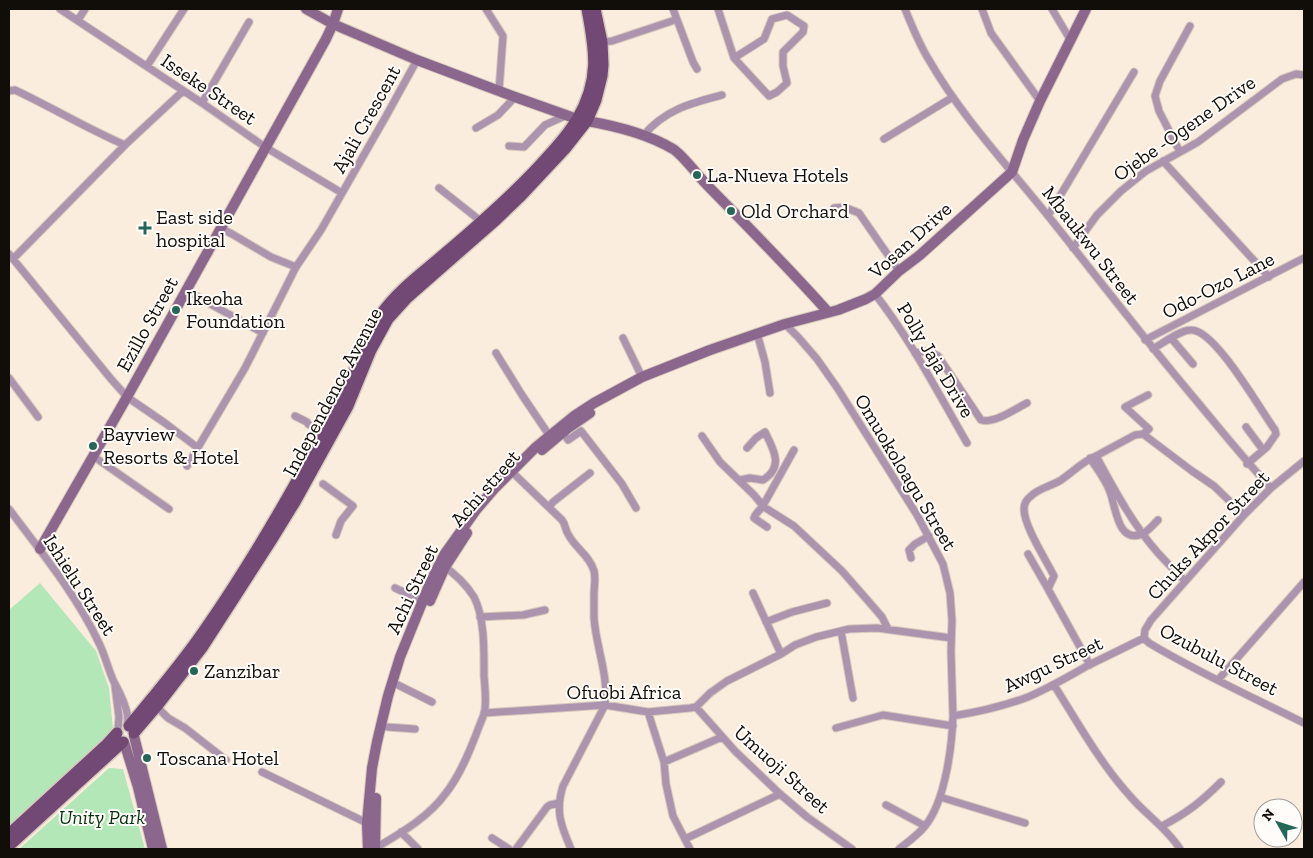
<svg xmlns="http://www.w3.org/2000/svg" width="1313" height="858" viewBox="0 0 1313 858" font-family="'Zilla Slab',serif">
<rect width="100%" height="100%" fill="#fbedde"/>
<path fill="#b4e7b7" d="M40 583 96 651 109 688 113 729 78 764 9 826V610Z
M109 768 123 769 145 849H19Z"/>
<g fill="none" stroke-linecap="round" stroke-linejoin="round">
<g stroke="#d6c9bc" stroke-width="9">
<path id="street" d="M60 9 202 103 265 147 342 193
M486 9 503 36 499 91
M673 9 693 62 697 69
M718 9 734 58 769 96 777 92 787 83 783 66V52L803 32 804 26 787 15 772 19 764 39 734 58
M905 9C912 26 919 44 929 60 963 119 1011 169 1053 222 1100 281 1146 341 1195 399 1220 429 1244 459 1271 488
M982 9 991 33 1040 101
M1052 9 1071 41
M78 20 85 9
M602 42 612 41 672 21
M147 66 184 9
M9 91 15 90C53 108 88 129 125 145
M202 103 249 22
M476 128 498 115 515 97
M643 136C664 110 691 103 722 95
M884 139 953 97
M509 146 524 147 545 125 565 116
M1180 152 1159 111 1155 96 1160 81 1190 26
M1163 161 1269 277
M439 188 482 222
M834 208 844 207 859 213 899 271
M1048 216 1134 72
M220 228 232 234 271 257 296 267 321 230 385 118 417 60
M1073 248 1097 215 1121 191 1146 171 1198 142 1282 79 1296 74 1304 75
M9 254 111 379 127 397 165 423 198 448
M13 259 125 145 183 91
M185 290 263 333
M875 294C911 340 938 393 967 443
M785 324 798 337 817 359 838 389 917 515 943 564 950 593 952 620 951 651 953 716
M757 333 765 362 770 393
M623 338 642 377
M1171 338 1193 364
M1145 340 1304 258
M1153 349C1163 343 1180 330 1191 330 1215 329 1261 411 1275 430L1276 434 1267 447 1247 464
M496 353 522 395 549 435
M915 353 928 351 938 356 981 420C994 424 1015 409 1027 403
M9 378 38 417
M295 416 307 422 308 424 324 432
M1246 427 1263 450
M563 432 568 440 581 431 622 484 636 508
M1143 434 1149 429 1125 407 1148 395
M702 436 720 462 754 495 764 507 794 526 842 571 876 610 882 617 888 629
M93 456 169 509
M1096 456C1114 489 1133 525 1158 553 1167 563 1176 572 1185 581
M1090 458C1097 469 1106 480 1110 492 1116 508 1118 546 1144 533 1149 530 1154 524 1158 520
M187 466 245 368 296 267
M511 471 562 520C566 525 565 530 568 534 575 548 590 556 594 571 596 579 594 587 594 594 594 602 594 610 594 618 596 647 609 676 605 705L563 786C555 811 561 826 571 849
M740 480 750 478 763 480C784 467 774 450 765 432L756 438 747 448
M323 484 353 506 341 521 336 535
M549 507 553 502 590 473
M9 509C41 552 76 594 99 643 105 655 108 669 114 682 120 693 131 714 127 725
M767 527 754 518C756 511 763 509 765 502L794 450
M1028 554 1048 589
M911 558 909 550 915 544 929 536
M395 588 423 601
M753 593 781 654
M480 617 523 615 545 610
M766 622 792 612 827 603
M841 631 853 698
M1144 638 1145 630 1151 620 1244 515 1271 488 1304 461
M1144 638 1149 643C1199 673 1252 697 1304 723
M1090 665 1048 589 1054 576C1046 560 1024 526 1024 509 1024 504 1027 499 1031 496 1039 488 1052 486 1061 480 1073 472 1083 461 1096 456L1135 435 1143 434 1192 471 1214 486 1244 515
M1218 680 1304 582
M398 685 432 702
M1054 685C1078 723 1100 763 1130 796 1146 815 1167 828 1180 849
M115 686 119 717 118 729
M154 704 168 718 185 728 226 760
M696 707 735 751 780 794 807 817 852 849
M648 712 664 762 666 784 673 816 690 849
M484 713 605 705 648 712 690 708 696 707 710 693 727 681 781 654 795 645 816 637 849 629 877 628 951 638
M387 727 415 729
M836 728 883 715 953 726
M664 762 722 737
M262 772 367 823
M940 797 1025 823
M886 805 925 826
M1162 826C1187 813 1201 802 1221 782
M401 832 418 849
M492 838 509 849
M685 839 780 794
M374 849C399 834 428 818 446 793 460 775 469 753 477 732 479 726 482 720 484 714 487 703 485 688 484 676 484 653 485 618 474 597 466 584 454 573 442 565
M516 849 547 807 550 805 559 803
M899 849C908 842 918 835 925 826 945 802 952 747 953 716 978 712 1004 706 1028 697 1049 688 1069 676 1089 665 1107 656 1126 647 1144 638"/>
</g>
<g stroke="#d6c9bc" stroke-width="12">
<path id="secondary" d="M306 9 333 24 417 60 515 97 577 119
M587 121C616 126 648 134 673 149 683 155 698 176 707 185 748 227 789 268 828 312
M542 450 567 429 590 413
M40 549 127 397 326 39 333 24 338 9
M430 601 445 567 467 533
M134 736 162 849
M124 742 138 787 153 849
M368 849 367 823 372 768 377 742 388 696 400 657 430 583 444 555 476 510 494 489 536 447 574 416 594 403 642 377 710 350 785 324 838 310 866 299 875 294 899 271 920 255 1012 172 1023 140 1040 101 1086 9
M375 849 376 798"/>
</g>
<g stroke="#d6c9bc" stroke-width="14">
<path id="primary" d="M129 726C155 694 182 663 205 629 247 569 284 505 319 441 331 420 342 400 351 378 360 357 367 333 381 314 398 290 422 273 444 254 477 226 509 198 538 167 552 152 566 137 577 119 600 80 595 51 587 9
M134 733 158 705 202 648 271 541 295 502 348 406 371 350 388 319 407 298 496 220 521 196 565 149 587 121 596 100 602 76 603 65 602 42 595 9
M9 834 107 744 117 733
M9 846 123 742"/>
</g>
<use href="#street" stroke="#ac94ae" stroke-width="7"/>
<use href="#secondary" stroke="#8b678d" stroke-width="10"/>
<use href="#primary" stroke="#724875" stroke-width="11"/>
</g>
<g fill="#256757" stroke="#fffcf9" stroke-width="2">
<circle cx="697" cy="175" r="5"/>
<circle cx="731" cy="211" r="5"/>
<path d="M142.5 220.5h5v5h5v5h-5v5h-5v-5h-5v-5h5z"/>
<circle cx="176" cy="310" r="5"/>
<circle cx="93" cy="446" r="5"/>
<circle cx="194" cy="671" r="5"/>
<circle cx="147" cy="758" r="5"/>
</g>
<g text-anchor="middle" stroke-width="4" stroke-linejoin="round" paint-order="stroke">
<g font-size="20" fill="#110d08" stroke="#fffcf9">
<text transform="translate(209 89) rotate(34)" y="7">Isseke Street</text>
<text transform="translate(366 119) rotate(-61)" y="7">Ajali Crescent</text>
<text transform="translate(1184 128) rotate(-35)" y="7">Ojebe -Ogene Drive</text>
<text transform="translate(910 240) rotate(-42)" y="7">Vosan Drive</text>
<text transform="translate(1091 245) rotate(52)" y="7">Mbaukwu Street</text>
<text transform="translate(1218 285) rotate(-27)" y="7">Odo-Ozo Lane</text>
<text transform="translate(147 324) rotate(-61)" y="7">Ezillo Street</text>
<text transform="translate(936 360) rotate(59)" y="7">Polly Jaja Drive</text>
<text transform="translate(332 392) rotate(-62)" y="7">Independence Avenue</text>
<text transform="translate(906 472) rotate(59)" y="7">Omuokoloagu Street</text>
<text transform="translate(485 488) rotate(-49)" y="7">Achi street</text>
<text transform="translate(1208 535) rotate(-47)" y="7">Chuks Akpor Street</text>
<text transform="translate(80 585) rotate(57)" y="7">Ishielu Street</text>
<text transform="translate(412 589) rotate(-65)" y="7">Achi Street</text>
<text transform="translate(1219 659) rotate(28)" y="7">Ozubulu Street</text>
<text transform="translate(1053 664) rotate(-25)" y="7">Awgu Street</text>
<text x="624" y="699">Ofuobi Africa</text>
<text transform="translate(782 769) rotate(42)" y="7">Umuoji Street</text>
</g>
<g font-size="20" fill="#110d08" stroke="#fffcf9" text-anchor="start">
<text x="707" y="182">La-Nueva Hotels</text>
<text x="741" y="218">Old Orchard</text>
<text x="156" y="224">East side<tspan x="156" dy="23">hospital</tspan></text>
<text x="186" y="305">Ikeoha<tspan x="186" dy="23">Foundation</tspan></text>
<text x="103" y="441">Bayview<tspan x="103" dy="23">Resorts &amp; Hotel</tspan></text>
<text x="204" y="678">Zanzibar</text>
<text x="157" y="765">Toscana Hotel</text>
</g>
<g font-size="20" font-style="italic" fill="#04340e" stroke="#fffcf9">
<text x="102" y="824">Unity Park</text>
</g>
</g>
<rect width="1313" height="858" fill="none" stroke="#110d08" stroke-width="20"/>
<g transform="translate(1278 823) rotate(309)"><circle r="24" fill="#fffcf9" stroke="#a09c99"/>
<path d="M0-4L9 19L0 12L-9 19Z" fill="#256757"/>
<text y="-8" font-size="14" font-weight="bold" text-anchor="middle" fill="#110d08">N</text>
</g>
</svg>
